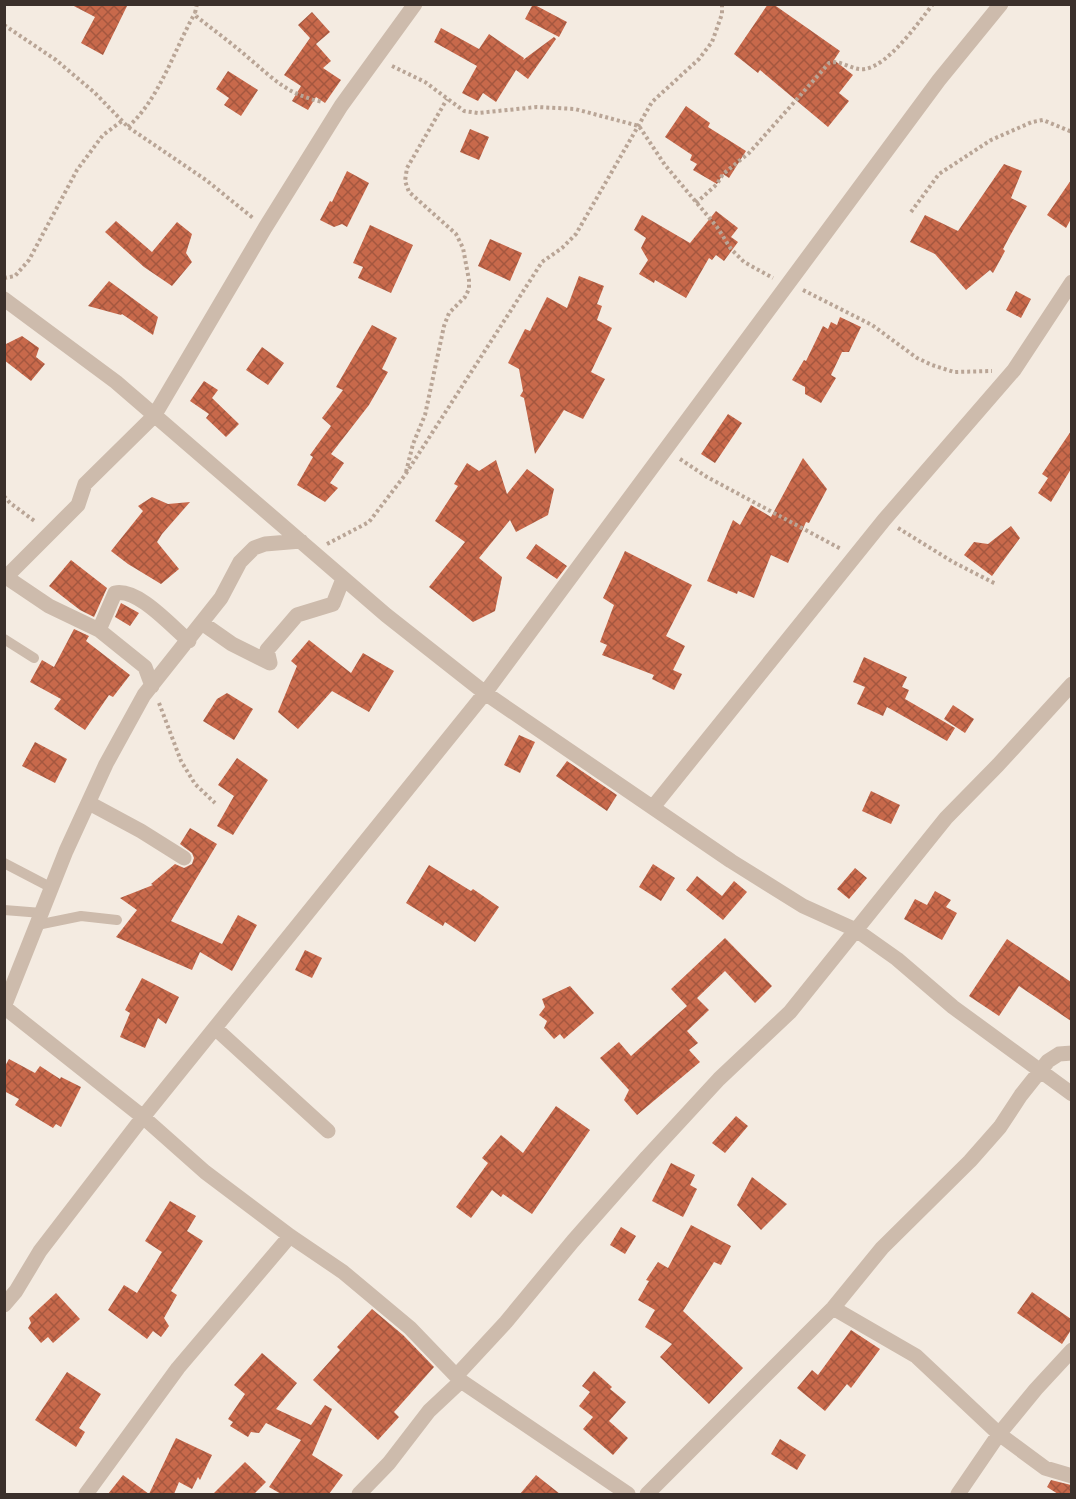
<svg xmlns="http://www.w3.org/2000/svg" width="1076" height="1499" viewBox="0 0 1076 1499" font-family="Lato,sans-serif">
<defs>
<pattern id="building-cross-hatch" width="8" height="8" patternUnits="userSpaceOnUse" patternTransform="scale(1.5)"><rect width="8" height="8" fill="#c8694b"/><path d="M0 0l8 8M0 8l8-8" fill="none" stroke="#a4573f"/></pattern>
</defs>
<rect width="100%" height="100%" fill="#f4ebe1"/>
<path fill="url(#building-cross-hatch)" d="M70 4H128L103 55 81 43 95 17Z
M533 4 567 22 559 37 525 19Z
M768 4H773L840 51 834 60 853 75 839 93 849 101 828 127 760 70 758 73 734 54Z
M312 12 330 32 316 44 331 61 323 68 341 80 325 103 316 97 308 110 292 101 301 86 284 75 310 38 298 25Z
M441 28 479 49 489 34 524 58 523 60 554 37 556 39 528 79 516 70 496 102 483 93 478 101 462 93 477 66 434 42Z
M228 71 258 90 241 116 224 105 229 98 216 89Z
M686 106 710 123 708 127 746 151 729 178 723 174 717 184 693 170 697 164 690 160 692 155 665 137Z
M470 129 489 137 479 160 460 152Z
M1004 164 1022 171 1011 198 1027 206 1011 234 1003 249 1005 251 993 273 990 270 966 290 935 254 910 242 925 215 958 231Z
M347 171 369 183 347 227 342 224 334 227 320 220 330 201 332 202Z
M1071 180V219L1066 228 1047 215Z
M716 211 738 228 731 237 738 242 724 261 716 255 712 260 709 258 686 298 655 280 654 283 639 274 648 260 641 248 646 238 634 230 642 215 690 243Z
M116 221 152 252 177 222 192 234 186 253 192 262 172 286 144 267 105 232Z
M370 225 413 245 391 293 358 278 363 267 353 263Z
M490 239 522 253 510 281 478 266Z
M579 276 604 286 597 304 602 306 597 320 612 328 591 372 605 379 583 419 564 410 535 454 524 398 520 396 523 391 519 369 508 363 525 329 530 331 547 297 567 308Z
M109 281 158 317 153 335 122 314 121 315 88 306Z
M1016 291 1031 299 1021 318 1006 310Z
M840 317 861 327 849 352H842L831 375 836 378 821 403 805 394V387L792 380 804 360 806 361 823 326 828 329 831 322 837 325Z
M372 325 397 338 382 369 388 372 369 405 331 454 344 463 330 483 338 488 325 502 297 485 313 457 310 455 331 426 322 418 343 390 336 387Z
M22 336 39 348 36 357 45 364 31 381 4 360V345Z
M262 347 284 363 268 385 246 370Z
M204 381 218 390 212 398 239 424 226 437 206 418 209 414 190 401Z
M728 414 742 423 715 463 701 454Z
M1071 431V469L1051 502 1038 493 1048 478 1042 474Z
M803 458 827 489 809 523 806 522 788 563 771 555 754 598 738 591 737 594 707 581 733 520 740 525 751 505 771 517Z
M496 460 507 494 527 469 554 489 548 515 516 532 510 520 479 558 502 577 495 611 473 622 429 587 465 542 435 521 458 486 454 484 467 463 479 471Z
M152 497 168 504 190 502 162 534 157 542 179 569 161 584 128 564 111 551 143 511 138 506Z
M1011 526 1020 538 992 576 964 555 974 542 988 544Z
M536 544 567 566 557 579 526 558Z
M625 551 692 585 666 636 685 646 673 670 682 674 674 690 652 679 654 675 602 655 607 645 600 642 614 605 603 598Z
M71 560 107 588 94 617 80 610 49 586Z
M121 603 139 613 130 626 115 617Z
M74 629 89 636 86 641 130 675 113 697 109 695 85 730 54 709 61 699 30 682 42 660 54 667Z
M309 640 351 673 363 653 394 671 369 712 332 691 298 729 278 712 297 666 291 661Z
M864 657 907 677 902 687 909 690 905 699 955 728 947 741 887 707 883 716 857 704 865 687 853 682Z
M227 693 253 709 234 740 203 721 217 699Z
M953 705 974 719 965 733 944 719Z
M519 735 535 742 520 773 504 765Z
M35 742 67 759 55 783 22 766Z
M237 758 268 780 233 835 217 826 234 796 218 785Z
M567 761 617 795 607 811 556 776Z
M871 791 900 805 891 824 862 811Z
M190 828 217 844 171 921 222 944 238 915 257 925 232 971 200 952 192 970 116 937 137 910 120 898 153 885 151 884 175 864 184 868 192 864 194 858 192 853 180 844Z
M653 864 675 878 661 901 639 887Z
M429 865 471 891 473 889 499 907 475 942 445 922 443 926 406 903Z
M855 868 867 878 849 899 837 889Z
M697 876 722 896 734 881 747 892 723 920 686 890Z
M935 891 951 900 946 907 957 913 942 940 904 919 915 899 927 905Z
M725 938 772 986 755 1003 725 971 697 998 709 1010 687 1031 698 1043 689 1050 700 1062 637 1115 624 1100 629 1090 600 1058 619 1042 631 1056 687 1006 671 989Z
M1007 939 1071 982V1021L1019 986 999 1016 969 996Z
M305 950 322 958 312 978 295 970Z
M142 978 179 997 166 1024 158 1018 145 1048 120 1037 130 1013 125 1010Z
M570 986 594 1013 564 1039 560 1034 554 1039 544 1028 547 1021 539 1015 545 1007 542 999Z
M9 1059 35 1073 40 1066 60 1079 61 1077 81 1087 61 1127 56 1124 53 1128 15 1105 19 1099 4 1091V1068Z
M556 1106 590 1130 532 1214 503 1194 501 1197 492 1190 471 1218 456 1207 488 1163 482 1158 501 1135 523 1153Z
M736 1116 748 1126 725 1153 712 1143Z
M671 1163 695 1175 690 1185 697 1189 683 1217 652 1201Z
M752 1177 787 1204 761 1230 737 1205Z
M170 1201 196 1216 187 1231 203 1241 171 1291 177 1295 164 1318 169 1326 161 1337 153 1331 147 1339 108 1310 124 1285 137 1293 162 1252 145 1241Z
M691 1225 731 1246 721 1265 714 1262 683 1311 743 1368 709 1404 660 1357 672 1344 645 1327 655 1310 638 1300 649 1281 646 1280 658 1262 668 1268Z
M621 1227 636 1236 625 1254 610 1245Z
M1032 1292 1071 1319V1330L1062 1344 1017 1313Z
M56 1293 80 1319 53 1343 48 1337 41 1343 28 1328 31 1323 29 1318Z
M372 1309 403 1335 434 1367 394 1412 399 1417 378 1440 313 1380 340 1350 337 1347Z
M851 1330 880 1349 851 1388 847 1384 825 1411 797 1388 812 1370 818 1375Z
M262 1353 297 1383 276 1409 311 1425 325 1405 332 1409 312 1455 343 1475 329 1494H281L269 1487 301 1440 266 1423 259 1433 251 1432 248 1437 230 1426 233 1422 228 1419 245 1394 234 1385Z
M594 1371 612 1387 610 1389 626 1402 609 1421 628 1438 613 1455 583 1429 593 1417 579 1406 590 1392 582 1386Z
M67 1372 101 1394 79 1428 85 1432 76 1447 35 1420Z
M176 1438 212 1455 200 1480 198 1477 192 1489 179 1482 174 1494H149Z
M780 1439 806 1455 797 1470 771 1454Z
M245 1462 266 1482 254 1494H213Z
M123 1475 149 1494H108Z
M536 1475 560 1494H520Z
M1051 1480 1071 1485V1494H1058L1047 1487Z"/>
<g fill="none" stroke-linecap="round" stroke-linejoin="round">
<path stroke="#b9a596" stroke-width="4" stroke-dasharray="3 3" stroke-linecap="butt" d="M197 4 195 13 197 17C215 31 234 45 251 60 277 82 288 94 322 102
M4 25 56 60 95 93 128 127 206 180 253 218
M392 66 425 82 464 111 478 113 537 107 575 109 639 126 665 165 717 227 731 249 744 262 773 278
M128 127C160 98 174 50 195 13
M696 203 717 184 723 174 749 153 829 63C841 59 852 71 865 69 889 65 918 23 933 4
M911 212 939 174 991 140 1032 122 1043 120 1072 132
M4 278 15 276 29 260 77 170 103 135 122 121
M803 290 872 325 917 358 932 365 954 372 992 371
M680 459 707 477 841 549
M406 472 413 444 425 415 444 326 449 313 465 297 469 289V280L463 248 456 234 409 192 405 181 407 168 447 99
M4 496 10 503 36 522
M898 528 953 562 996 584
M327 544 369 522 405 475 542 262 562 248 576 234 652 102 699 59 712 42 722 14V4
M159 703 181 761 195 784 215 803"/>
<path stroke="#cdbbac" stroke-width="10" d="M4 639 34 658
M4 863 52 888
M4 910 42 913
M37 925 81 916 117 920"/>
<path stroke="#cdbbac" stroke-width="15" d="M4 299 116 382 386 615 485 693 731 861 803 906 856 930 897 959 953 1007 1072 1094
M6 577 49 606 99 630 145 667 152 686
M4 579 78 505 85 484 154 416 265 228 341 106 415 4
M202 623 232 644 270 663 267 650 297 615 333 604 343 579
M99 630 115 593C138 588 171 626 189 641
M89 803 141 831 184 858
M653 807 884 520 1014 370 1072 282
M4 1007 143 1117 205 1172 290 1236 343 1272 410 1328 461 1381 628 1494
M4 1007 66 851 106 764 144 695 221 598 240 562 254 548 265 544 301 541
M215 1028 328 1131
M4 1305 16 1291 40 1251 143 1117 485 693 939 80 1001 4
M833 1308 916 1356 999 1434 1045 1468 1072 1476
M456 1376 506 1322 573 1241 647 1157 719 1079 790 1012 946 818 998 765 1072 684
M86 1494 178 1368 290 1236
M359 1494 389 1463 429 1411 461 1381
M647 1494 833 1308 882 1248 970 1161 1000 1127 1021 1095 1048 1061 1059 1054 1072 1053
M958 1494 999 1434 1036 1389 1072 1350"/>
</g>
<rect width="1076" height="1499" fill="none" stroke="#3b302b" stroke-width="12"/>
</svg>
